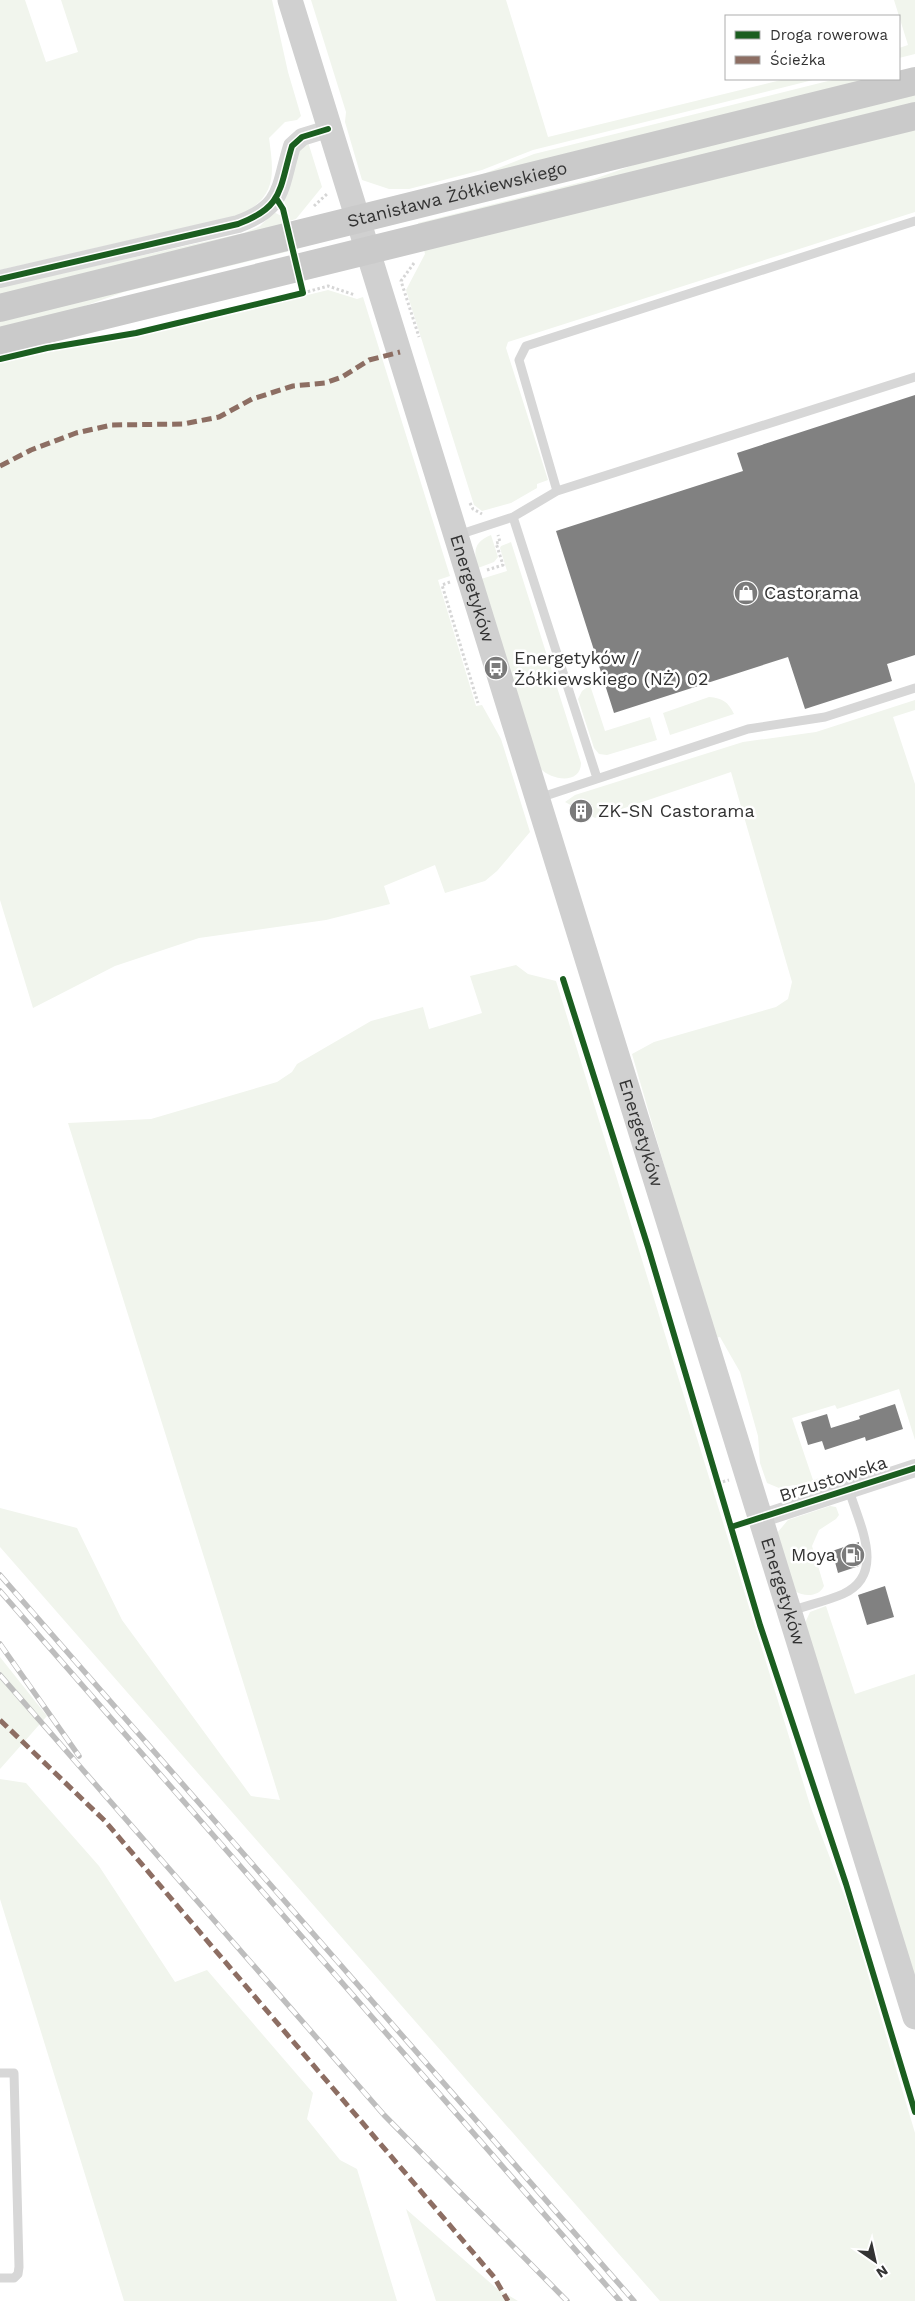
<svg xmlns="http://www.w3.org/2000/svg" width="915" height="2301" viewBox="0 0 915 2301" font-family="'Work Sans',sans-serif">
<rect width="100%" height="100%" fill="#fff"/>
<path fill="#f1f5ed" d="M0 0H25L46 62 78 52 61 0H272L288 72 301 116 297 120 285 122 269 138C274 174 277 197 240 215L0 270Z
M311 0H506L548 137 785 79H817L533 150 482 170 409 189H389L362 180 345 122 346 112Z
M894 0H915V54L899 58V48L908 45Z
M836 79H888L455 185 534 154Z
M915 92V106L419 227 418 223 594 179 645 161Z
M915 126V212L508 342 506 348 548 480 537 484V488L511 503 482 511 474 505 406 290 425 254 423 246Z
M308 142 322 187 296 219 289 221 284 200 298 152Z
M274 212 283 217 286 228 0 297V287L244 233 260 226Z
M289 247 290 251 124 292 59 315 0 331V318Z
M328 290 357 299 363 297 450 576 438 580 476 706 482 705 501 739 530 832 497 871 485 881 445 893 435 865 384 886 390 904 326 920 199 938 115 966 33 1008 0 900V363L87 344 133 338Z
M491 535 498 557 494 562 478 568C473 551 474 542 491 535Z
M511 542 581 763C581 785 551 780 541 769L481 579 507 571 500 548 501 546Z
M590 685 605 731 650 717 657 740 607 755 599 754 594 748 578 699 582 691Z
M709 697C723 698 728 702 734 714L670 735 663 713Z
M915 700V710L893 717 915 784V1440L899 1389 837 1409 835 1405 792 1418 813 1480 824 1477 826 1481 797 1491 794 1485 779 1488 767 1483 760 1463 758 1436 740 1372 720 1337 714 1338 632 1054 654 1042 776 1007 788 999 792 982 731 772 595 818 565 802 575 795 743 742 816 732Z
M516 965 528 974 556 981 811 1808 846 1900 915 2133V2301H660L0 1547V1508L77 1528 122 1620 251 1796 280 1800 68 1123 151 1119 277 1082 292 1072 297 1064 371 1021 423 1007 429 1029 482 1013 470 976Z
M830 1506 836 1507 839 1515 836 1519 819 1530 812 1546 824 1586C819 1597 804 1597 795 1591L777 1533 788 1520Z
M826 1606 855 1694 915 1674V1986L805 1623 810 1612Z
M0 1657 47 1716 0 1769Z
M0 1779 26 1783 99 1866 175 1982 207 1970 313 2093 307 2119 340 2160 357 2169 397 2301H124L0 1899Z
M406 2209 495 2287 518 2301H436Z"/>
<path fill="#818181" d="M915 395V655L887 664 892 681 805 709 788 657 614 713 556 531 743 471 737 453Z
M895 1404 903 1429 866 1441 865 1437 825 1450 822 1441 808 1445 801 1422 827 1414 831 1428 860 1419 859 1416Z
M859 1542V1566L838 1573 832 1551Z
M885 1586 894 1617 867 1625 858 1595Z"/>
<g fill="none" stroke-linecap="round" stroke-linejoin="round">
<path stroke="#d6d6d6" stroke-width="3" stroke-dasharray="2.5 2.5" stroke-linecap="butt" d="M314 206 327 194
M414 263 401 281 419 337
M303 293 328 286 355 295
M470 503 473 509 482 514
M487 570 503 565 496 543 500 542 498 535
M450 582 442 585 478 703
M718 1483 729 1480"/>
<path stroke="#d7d7d7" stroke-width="9" d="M557 491 519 360 526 346 915 221
M513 517 597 778
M458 535 513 517 557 491 915 377
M539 798 748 729 825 717 915 688
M791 1611C808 1605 827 1601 843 1594 887 1574 859 1524 849 1490
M0 2073H14L19 2267 18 2274 14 2278H0"/>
<path stroke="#d7d7d7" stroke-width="18" d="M0 279 238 224C284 207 279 189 292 146L302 137 328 129
M760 1519 915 1468"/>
<path stroke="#d0d0d0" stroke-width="25" id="s1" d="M290 0 915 2017"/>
<g stroke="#cacaca" stroke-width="28">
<path id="s2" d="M0 308 915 81"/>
<path d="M0 341 915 116"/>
</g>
<g stroke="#bebebe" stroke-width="5.5">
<path id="rail" d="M0 1575 634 2301
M0 1591 620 2301
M0 1644 79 1756
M0 1675 384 2115 567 2301"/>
</g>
<use href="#rail" stroke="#fff" stroke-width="4" stroke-dasharray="11" stroke-linecap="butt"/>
<path stroke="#8d6e63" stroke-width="5" stroke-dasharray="10 5" stroke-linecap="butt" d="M0 466 31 450 76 433 112 425 183 424 219 417 252 399 293 386 325 383 342 377 369 360 400 352
M0 1720 105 1821 494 2277 508 2301"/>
<g stroke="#fff" stroke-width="9">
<path id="cycleway" d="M0 279 238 224C284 207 279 189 292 146L302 137 328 129
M0 359 47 348 136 333 303 293 283 209 276 198
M563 979 648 1247 760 1625 846 1884 915 2112
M731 1527 915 1468"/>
</g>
<use href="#cycleway" stroke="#1b5e20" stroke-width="6"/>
</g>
<defs>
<g id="shop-disc" transform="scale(1.25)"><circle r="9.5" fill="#7a7a7a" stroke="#fff"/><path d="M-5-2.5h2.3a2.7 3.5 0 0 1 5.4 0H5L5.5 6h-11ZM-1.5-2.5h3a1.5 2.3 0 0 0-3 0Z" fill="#fff"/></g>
<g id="bus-disc" transform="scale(1.25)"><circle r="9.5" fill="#7a7a7a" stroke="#fff"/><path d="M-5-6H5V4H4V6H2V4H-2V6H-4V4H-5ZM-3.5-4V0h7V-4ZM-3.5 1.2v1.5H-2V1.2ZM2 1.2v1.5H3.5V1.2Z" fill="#fff"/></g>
<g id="building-disc" transform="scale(1.25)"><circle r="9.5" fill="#7a7a7a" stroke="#fff"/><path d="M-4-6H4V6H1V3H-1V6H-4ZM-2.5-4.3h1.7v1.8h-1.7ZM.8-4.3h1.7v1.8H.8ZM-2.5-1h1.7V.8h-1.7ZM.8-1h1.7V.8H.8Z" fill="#fff"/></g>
<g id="fuel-disc" transform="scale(1.25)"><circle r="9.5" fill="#7a7a7a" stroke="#fff"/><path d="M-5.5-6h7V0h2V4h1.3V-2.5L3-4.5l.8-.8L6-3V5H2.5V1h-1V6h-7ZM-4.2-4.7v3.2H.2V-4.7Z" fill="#fff"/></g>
</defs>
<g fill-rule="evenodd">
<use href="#shop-disc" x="746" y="593"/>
<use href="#bus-disc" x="496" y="668"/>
<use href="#building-disc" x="581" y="811"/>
<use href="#fuel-disc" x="853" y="1555"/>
</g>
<g text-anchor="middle" stroke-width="5" stroke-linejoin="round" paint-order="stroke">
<g font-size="18" fill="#333" stroke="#fff">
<text dy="6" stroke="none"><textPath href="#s2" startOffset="471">Stanisława Żółkiewskiego</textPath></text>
<text dy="6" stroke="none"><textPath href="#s1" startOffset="616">Energetyków</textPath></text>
<text dy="6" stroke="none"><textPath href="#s1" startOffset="1186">Energetyków</textPath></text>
<text transform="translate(833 1479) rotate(-18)" y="6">Brzustowska</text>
<text dy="6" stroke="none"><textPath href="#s1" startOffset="1666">Energetyków</textPath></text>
</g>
<g font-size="18" fill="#333" stroke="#fff" text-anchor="start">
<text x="764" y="599">Castorama</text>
<text x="514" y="664">Energetyków /<tspan x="514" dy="21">Żółkiewskiego (NŻ) 02</tspan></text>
<text x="598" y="817">ZK-SN Castorama</text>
<text x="836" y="1561" text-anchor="end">Moya</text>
</g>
</g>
<rect x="725" y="15" width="175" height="65" fill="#ffffff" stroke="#adadad"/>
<rect x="735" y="31" width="25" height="8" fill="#1b5e20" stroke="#adadad"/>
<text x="770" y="40" font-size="15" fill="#333333">Droga rowerowa</text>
<rect x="735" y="56" width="25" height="8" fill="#8d6e63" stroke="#adadad"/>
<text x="770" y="65" font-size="15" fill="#333333">Ścieżka</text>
<g transform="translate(875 2261) rotate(146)" stroke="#ffffff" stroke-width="4" paint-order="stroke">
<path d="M0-4L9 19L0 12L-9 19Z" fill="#333333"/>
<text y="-8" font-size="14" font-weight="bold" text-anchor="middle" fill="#333333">N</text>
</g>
</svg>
